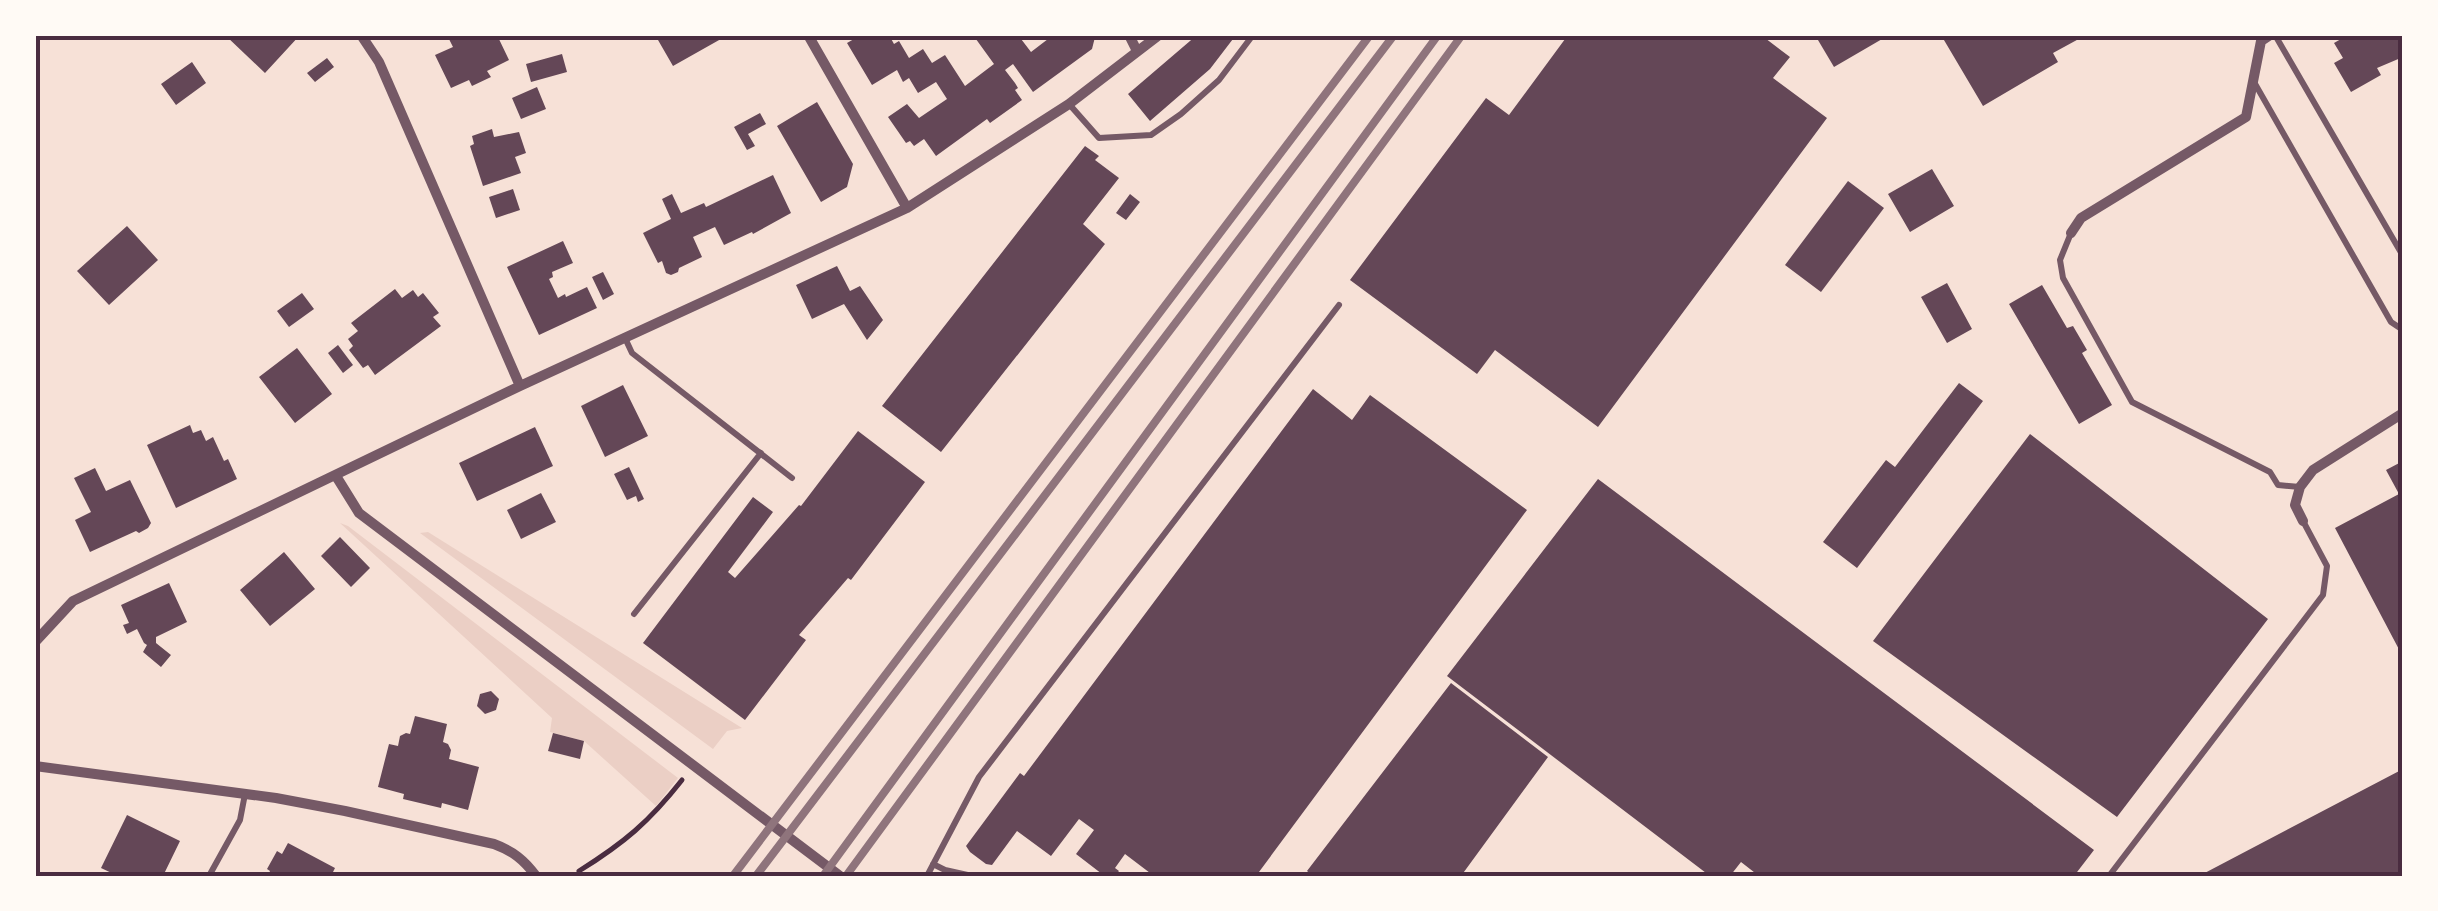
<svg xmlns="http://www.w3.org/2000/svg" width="2438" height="911" viewBox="0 0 2438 911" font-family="'Roboto Condensed',sans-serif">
<rect width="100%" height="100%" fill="#f7e1d7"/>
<path fill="#ebcfc5" d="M340 523 348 526 678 778 656 806 584 741 550 732 552 718Z
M428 532 742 728 727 731 713 749 420 533Z"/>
<path fill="#644757" d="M225 35H300L265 73Z
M453 35H470L471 38 477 35H497L509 60 487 71 491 77 472 86 469 80 451 88 435 55 453 47 448 37Z
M667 35H728L673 66 658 40Z
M861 35H889L894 44 899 41 909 58 923 49 932 63 945 55 965 86 994 64 973 35H1018L1031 52 1048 39 1045 35H1093L1095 37 1092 49 1033 92 1013 64 1005 70 1015 83 1018 88 1015 90 1022 100 990 123 987 119 936 156 924 139 914 146 910 141 906 143 888 117 907 104 919 118 947 99 936 82 918 93 909 78 903 82 897 70 872 85 847 43Z
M1197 35H1236L1210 69 1150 121 1128 94Z
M1568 35H1761L1790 57 1773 78 1827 118 1598 427 1495 350 1477 374 1350 280 1486 98 1509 115Z
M1815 35H1889L1834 67Z
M1941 35H2086L2053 53 2058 62 1983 106Z
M2348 35H2403V57L2377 68 2381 75 2351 92 2334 63 2343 58 2334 43Z
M562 54 567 72 531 82 526 64Z
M327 58 334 67 315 82 307 73Z
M192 62 206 83 176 105 161 84Z
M537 87 546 109 521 119 512 98Z
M817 102 853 164 847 187 821 202 777 126Z
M760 113 766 124 748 134 755 146 747 150 734 127Z
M492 129 494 137 519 132 526 153 515 157 521 173 483 186 470 146 474 144 472 136Z
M1085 146 1099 156 1095 160 1119 178 1083 224 1105 244 941 452 882 406Z
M1932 169 1954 206 1910 232 1888 194Z
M773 175 791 213 753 234 752 232 724 245 715 227 693 237 702 257 679 268 678 272 671 275 666 273 662 261 658 263 643 233 671 219 662 199 672 194 681 213 704 203 706 207Z
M1848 181 1884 208 1821 292 1785 265Z
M513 189 520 210 496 218 489 197Z
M1130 194 1140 202 1126 220 1116 213Z
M127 226 158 260 109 305 77 271Z
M563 241 573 263 552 272 553 277 549 279 558 298 565 294 566 297 587 287 597 308 539 335 507 267Z
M837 266 850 291 860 286 883 320 867 340 844 304 812 319 796 285Z
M603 272 614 294 603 300 592 277Z
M1947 283 1972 329 1947 343 1921 297Z
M2042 285 2067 328 2073 326 2087 350 2082 353 2112 405 2079 424 2009 304Z
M395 289 402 298 413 290 418 297 423 293 439 313 433 317 441 326 375 375 368 365 363 368 349 350 353 346 348 339 358 331 351 323Z
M302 293 314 309 289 327 277 311Z
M338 345 353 365 343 373 328 353Z
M297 348 332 394 295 423 259 377Z
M1959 383 1983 401 1857 568 1823 542 1886 460 1895 467Z
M623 385 648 436 605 457 581 406Z
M1313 389 1352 420 1370 395 1527 510 1256 876H1154L1125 854 1115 868 1119 871 1115 876H1101L1102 874 1076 854 1094 830 1079 819 1051 856 1017 831 992 865 986 864 970 852 966 846 1020 773 1024 776Z
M190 425 193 433 201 430 206 441 213 437 224 461 228 459 237 479 176 508 147 445Z
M535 427 553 466 477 501 459 463Z
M858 431 925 482 851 580 848 578 799 635 806 640 745 720 643 643 753 497 773 512 728 572 735 578 799 505 801 506Z
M2030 434 2268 619 2117 817 1873 641Z
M2403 461V657L2335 528 2399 494 2386 470Z
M629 467 644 499 638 502 636 496 627 500 614 474Z
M95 468 106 491 130 480 151 523 148 528 139 533 136 531 90 552 75 520 91 512 74 478Z
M1598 479 2094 850 2074 876H1759L1741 862 1730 876H1710L1447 676Z
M541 493 556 522 521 539 507 510Z
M340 537 370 568 351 587 321 556Z
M284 552 315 589 270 626 240 590Z
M169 583 187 622 156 637V643L171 655 161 667 143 652 147 645 144 643 137 629 127 634 123 625 129 623 121 605Z
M1451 683 1548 757 1461 876H1313L1307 871Z
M491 691 499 699 496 710 485 714 477 706 480 694Z
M415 716 447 724 443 742 448 744 451 750 449 759 479 767 468 810 442 803 441 808 403 799 404 794 378 787 389 744 398 746 400 736 406 733 410 734Z
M553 733 584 741 580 759 548 751Z
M2403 769V876H2199Z
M127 815 180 841 163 876H118L101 868Z
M288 843 335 868 331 876H268L270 871 267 869 277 851 282 854Z"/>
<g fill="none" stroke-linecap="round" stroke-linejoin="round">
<path stroke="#4a2c40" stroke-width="5" d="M579 871C624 843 649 822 682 780"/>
<path stroke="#755966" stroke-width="6" d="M2275 35 2403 256
M2254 82 2391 322 2403 330
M1069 104 1099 138 1151 135 1181 114 1219 80 1253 35
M2071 233 2060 260 2063 278 2132 402 2270 472 2278 485 2300 487
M625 338 632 353 792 478
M634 614 761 453
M933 864 945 870 972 876
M209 876 240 820 245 794
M927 876 979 777 1339 305
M2109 876 2323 595 2327 566 2303 521"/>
<path stroke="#755966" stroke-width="10" d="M361 35 379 62 520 386
M808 35 907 208
M1129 35 1137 51
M2071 233 2081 218 2246 117 2261 41 2270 35
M336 476 359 513 840 876
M2303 521 2295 505 2300 487 2313 470 2403 413
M35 642 73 601 520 386 907 208 1069 104 1159 35
M35 766 276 798 345 811 494 844C513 851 524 860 536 876"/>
<path stroke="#8f747c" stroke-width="8" d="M733 876 1370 35
M756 876 1394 35
M823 876 1438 35
M846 876 1462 35"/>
</g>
<rect width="2438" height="911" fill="none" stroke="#fffaf5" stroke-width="75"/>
<rect x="38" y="38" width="2362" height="836" fill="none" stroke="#4a2c40" stroke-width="4"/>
</svg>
